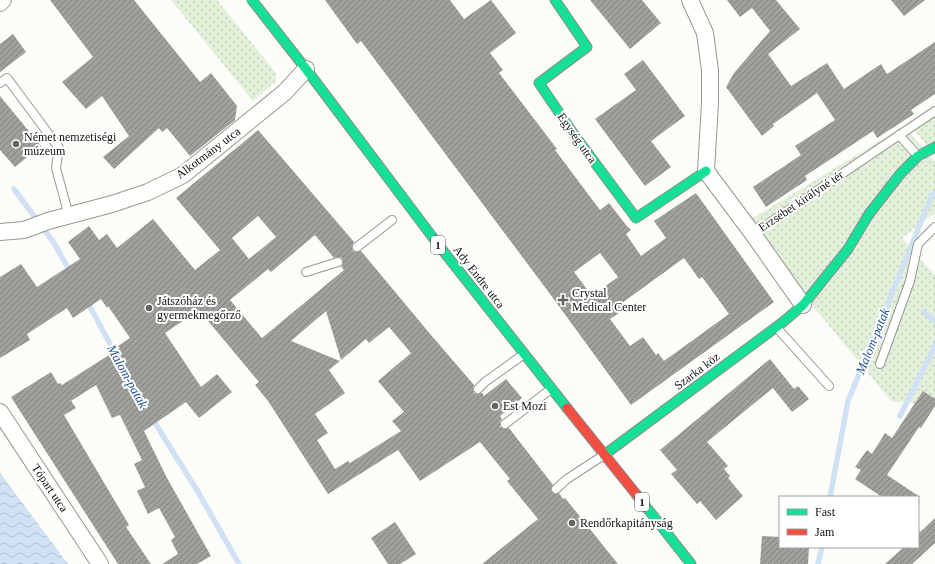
<svg xmlns="http://www.w3.org/2000/svg" width="935" height="564" viewBox="0 0 935 564" font-family="Georgia,serif">
<defs>
<pattern id="grass-dots" width="8" height="8" patternUnits="userSpaceOnUse"><rect width="8" height="8" fill="#e2f0da"/><path d="M2 2h.1M6 6h.1" fill="none" stroke="#c1cdba" stroke-width="1.8" stroke-linecap="round"/></pattern>
<pattern id="water-waves" width="16" height="10" patternUnits="userSpaceOnUse"><rect width="16" height="10" fill="#d1e1f4"/><path d="M0 5q4-4 8 0t8 0" fill="none" stroke="#b2c0d0"/></pattern>
<pattern id="building-hatch" width="6" height="6" patternUnits="userSpaceOnUse"><rect width="6" height="6" fill="#a0a09d"/><path d="M-1 1l2-2M0 6l6-6M5 7l2-2" fill="none" stroke="#81817f"/></pattern>
</defs>
<rect width="100%" height="100%" fill="#fcfcf8"/>
<path fill="url(#grass-dots)" d="M171 0H217L276 73V81L253 101Z
M935 107V156L908 122Z
M904 126 935 162V213L902 238 935 275V405L891 401 803 294 750 220Z"/>
<path fill="url(#water-waves)" d="M0 473 68 564H0Z"/>
<g fill="none" stroke-linecap="round" stroke-linejoin="round">
<path stroke="#d1e1f4" stroke-width="5.5" d="M14 189 54 243 71 273
M87 301 117 357
M924 312 935 321
M900 416 935 346
M152 418 198 492 239 564
M830 497 848 401 932 195 935 193
M818 564 822 547"/>
</g>
<path fill="url(#building-hatch)" fill-rule="evenodd" d="M50 0H134L200 82 211 73 237 106 235 120 190 156 167 128 162 132 159 128 114 169 103 157 129 136 102 96 86 109 62 82 93 57Z
M325 0H450L464 19 491 0 516 33 490 53 503 70 499 73 557 149 555 150 600 210 609 203 626 225 631 230 626 234 641 256 666 238 654 221 696 193 774 302 631 405 550 294 361 41 357 44ZM600 253 618 277 592 296 574 272ZM684 258 699 279 702 277 729 314 664 361 658 353 656 355 643 337 630 346 610 319 626 308 622 303Z
M590 0H642L661 23 630 49Z
M727 0H776L800 29 768 54 791 86 827 63 844 89 881 64 887 74 935 42V94L911 110 914 114 877 138 873 131 805 176 807 180 766 207 753 187 801 155 795 146 835 120 817 93 773 124 774 126 762 136 726 87 734 73 770 31 752 8 740 17Z
M891 0H925L904 16Z
M13 34 26 52 0 72V44Z
M643 60 685 116 651 141 671 167 645 186 595 119 636 90 624 74Z
M0 96 41 146 15 167 0 150Z
M258 130 354 242 352 247 353 251 357 252 361 251 431 335 474 385 473 388 474 393 477 394 482 393 484 396 506 379 522 398 500 416 502 419 500 422V427L505 429 509 428 553 485 551 488 552 492 555 494 559 493 563 499 565 498 618 564H482L538 519 507 481 510 479 480 442 420 481 398 450 328 494 268 401 255 385 259 382 199 310 165 333 201 387 217 374 232 392 199 418 186 402 144 431 167 478 211 556 197 564H162L178 554 171 540 175 537 159 508 148 514 137 491 145 487 134 464 142 460 120 415 112 418 96 385 71 401 76 408 64 415 129 525 126 527 151 564H118L11 397 51 372 58 384 60 383 62 385 120 348 118 346 130 338 108 306 107 308 101 299 73 318 67 308 27 334 30 340 0 358V277L21 264 37 287 80 259 68 242 89 226 99 240 107 234 117 248 153 219 195 270 220 250 176 198ZM258 216 276 237 249 259 232 238ZM315 235 334 258 339 257 342 258 343 263 341 266 344 270 262 338 230 300 268 269 271 272ZM326 311 341 360 366 339 369 343 389 327 411 353 378 381 404 412 392 421 401 431 350 463 348 461 335 469 317 440 328 433 315 414 345 393 329 370 340 361 291 341Z
M770 359 794 389 798 386 809 399 792 412 773 388 707 442 728 466 724 469 730 476 728 478 743 496 716 520 700 501 697 504 671 474 677 470 660 450Z
M923 391 935 399V406L921 428 919 427 887 475 920 497H882L855 479 861 470 855 467 867 450 872 454 885 433 892 438Z
M935 518V543L912 564H885L904 547H918V534Z
M395 522 416 554 400 564H388L371 538Z
M762 536 780 537V547H809L808 564H760Z"/>
<g fill="none" stroke-linecap="round" stroke-linejoin="round">
<g stroke="#979795" stroke-width="10">
<path id="lane" d="M0 83 7 78 59 148 56 168 69 216
M899 135 917 155
M753 234 935 111
M357 247 392 220
M306 272 338 262
M777 328 829 386
M880 364 910 281 918 244 935 227
M478 389 485 382 524 354
M505 424 551 389
M556 489 567 479 604 455"/>
</g>
<g stroke="#979795" stroke-width="18">
<path id="street" d="M690 0 705 33 710 70V103L706 171 753 234 803 305
M0 3 3 0
M0 232 24 230 48 221 112 204 148 192 183 175 285 92 306 69
M0 412 100 564"/>
</g>
<g stroke="#8d8d8c" stroke-width="11">
<path id="fast" d="M252 0 306 69 440 247 567 408
M555 0 587 47 539 83 575 136 636 218 706 171
M604 455 783 322 803 305 848 249 869 214 901 173 918 156 935 147
M636 494 691 564"/>
</g>
<g stroke="#8d8d8c" stroke-width="11">
<path id="jam" d="M567 408 636 494"/>
</g>
<use href="#lane" stroke="#fffffe" stroke-width="8"/>
<use href="#street" stroke="#fffffe" stroke-width="16"/>
<use href="#fast" stroke="#16e098" stroke-width="9"/>
<use href="#jam" stroke="#f24e42" stroke-width="9"/>
</g>
<g fill="#636362" stroke="#fff" stroke-width="1.5">
<circle cx="16" cy="144" r="4"/>
<path d="M561 294h4v4h4v4h-4v4h-4v-4h-4v-4h4z"/>
<circle cx="149" cy="308" r="4"/>
<circle cx="495" cy="406" r="4"/>
<circle cx="572" cy="523" r="4"/>
</g>
<g text-anchor="middle" stroke-width="4" stroke-linejoin="round" paint-order="stroke">
<g fill="#fff" stroke="#585858" stroke-width="1">
<rect x="431" y="236" width="14" height="18" rx="3"/>
<rect x="635" y="493" width="14" height="18" rx="3"/>
</g>
<g font-size="11" font-weight="bold" fill="#111">
<text x="438" y="249">1</text>
<text x="642" y="506">1</text>
</g>
<g font-size="12" fill="#111" stroke="#fff" text-anchor="start">
<text x="24" y="141">Német nemzetiségi<tspan x="24" dy="14">múzeum</tspan></text>
<text x="572" y="297">Crystal<tspan x="572" dy="14">Medical Center</tspan></text>
<text x="157" y="305">Játszóház és<tspan x="157" dy="14">gyermekmegőrző</tspan></text>
<text x="503" y="410">Est Mozi</text>
<text x="580" y="527">Rendőrkapitányság</text>
</g>
<g font-size="12" fill="#111" stroke="#fff">
<text transform="translate(577 138) rotate(55)" y="4">Egység utca</text>
<text transform="translate(208 153) rotate(-37)" y="4">Alkotmány utca</text>
<text transform="translate(801 201) rotate(-34)" y="4">Erzsébet királyné tér</text>
<text transform="translate(479 277) rotate(52)" y="4">Ady Endre utca</text>
<text transform="translate(697 371) rotate(-37)" y="4">Szarka köz</text>
<text transform="translate(50 488) rotate(56)" y="4">Tópart utca</text>
</g>
<g font-size="13" font-style="italic" fill="#23509a" stroke="#fff">
<text transform="translate(872 341) rotate(-68)" y="5">Malom-patak</text>
<text transform="translate(128 376) rotate(61)" y="5">Malom-patak</text>
</g>
</g>
<rect x="779" y="496" width="140" height="52" fill="#ffffff" stroke="#a0a0a0"/>
<rect x="787" y="509" width="20" height="6" fill="#16e098" stroke="#a0a0a0"/>
<text x="815" y="516" font-size="12" fill="#111111">Fast</text>
<rect x="787" y="529" width="20" height="6" fill="#f24e42" stroke="#a0a0a0"/>
<text x="815" y="536" font-size="12" fill="#111111">Jam</text>
</svg>
